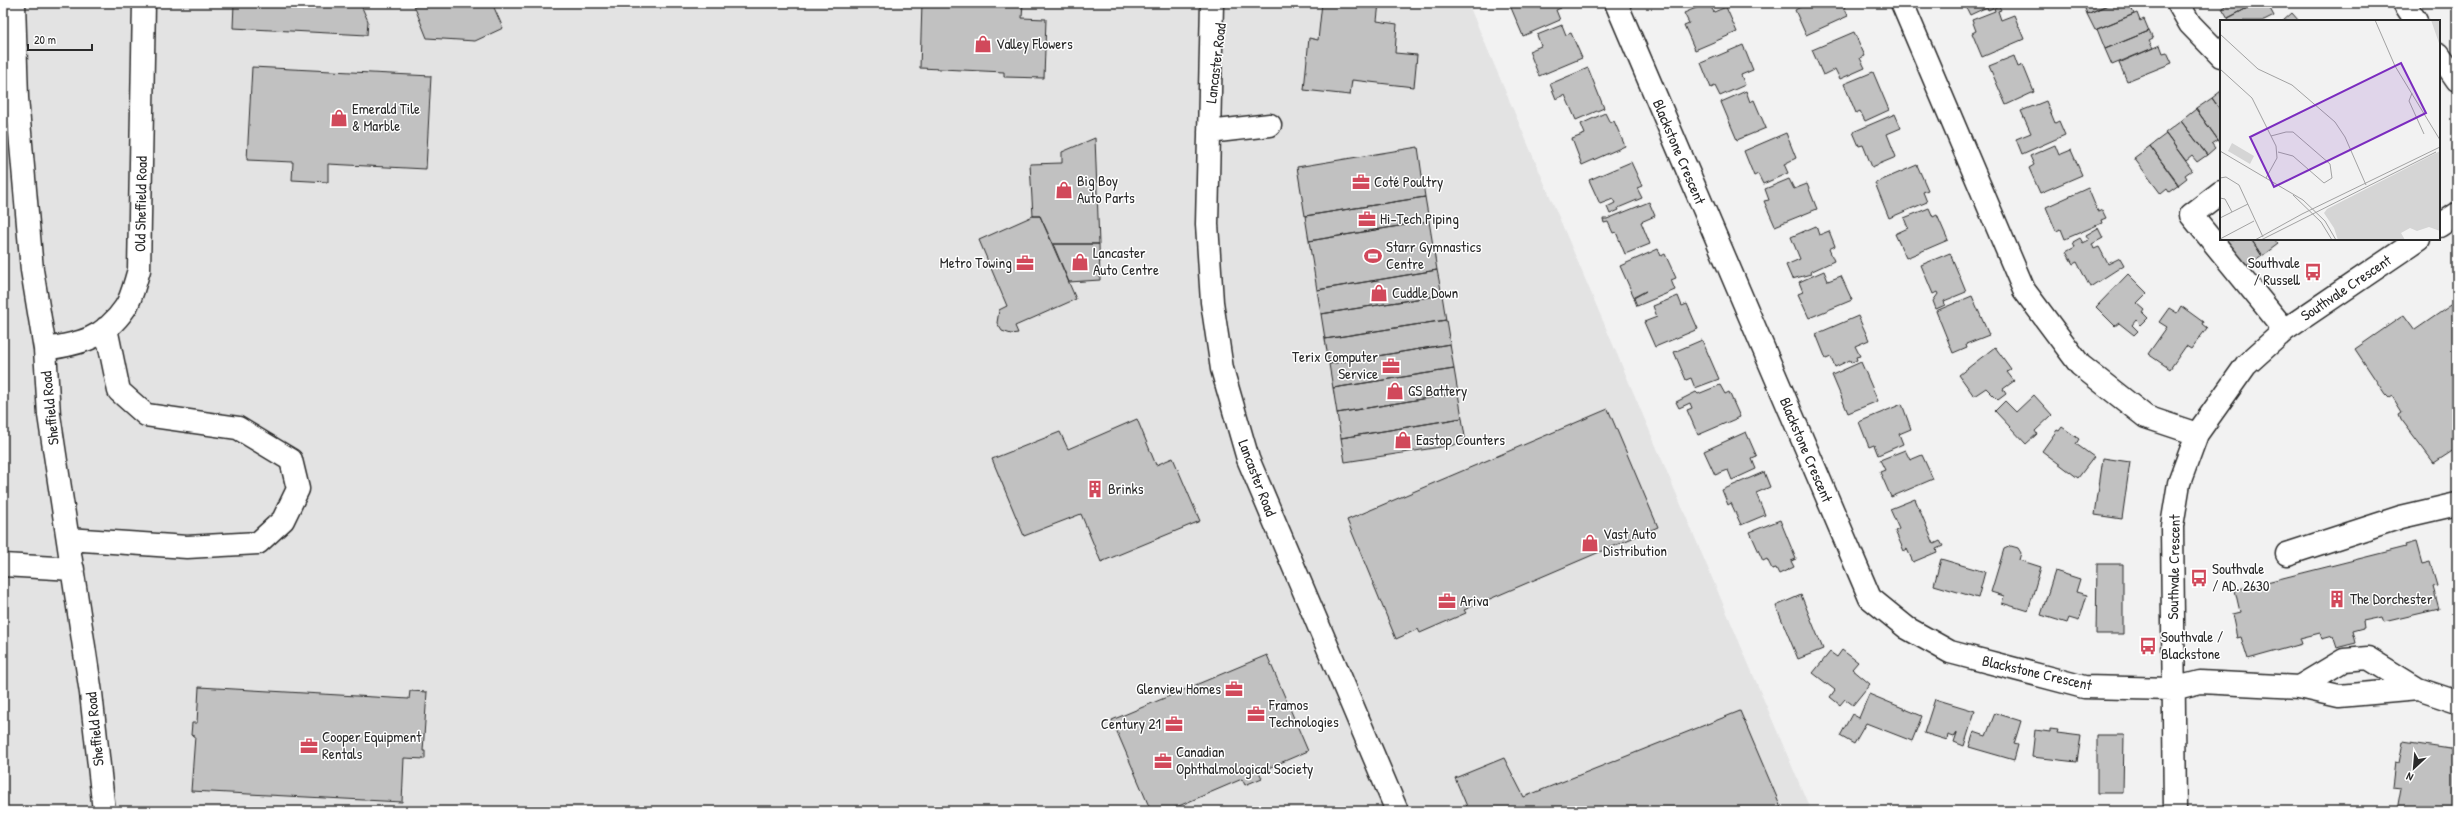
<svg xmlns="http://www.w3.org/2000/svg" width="2460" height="814" viewBox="0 0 2460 814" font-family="'Patrick Hand',sans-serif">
<rect width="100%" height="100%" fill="#f2f2f2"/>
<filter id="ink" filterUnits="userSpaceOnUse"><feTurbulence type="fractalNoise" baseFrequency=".025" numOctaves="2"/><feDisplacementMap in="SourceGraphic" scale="8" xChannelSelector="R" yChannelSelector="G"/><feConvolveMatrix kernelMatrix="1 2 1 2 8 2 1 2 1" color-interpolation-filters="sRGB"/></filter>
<g filter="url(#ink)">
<path fill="#e3e3e3" d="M3 3H1468L1811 811H3Z"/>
<path fill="#c1c1c1" stroke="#2b2b2b" d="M234 3H360L368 21 367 35 233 28Z
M413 3H492L503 28 475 41 427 38Z
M922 3H1023L1022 18 1046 19 1044 78 1004 77V72L920 68Z
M1322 3H1379L1377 21 1397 24 1395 53 1417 55 1414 87 1352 80 1350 95 1304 90 1309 38 1318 40Z
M1509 3H1559L1561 8 1556 10 1560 20 1523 36Z
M1708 3 1714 12 1726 7 1737 32 1695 50 1684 25 1689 23 1684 13Z
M1808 3H1843L1848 16 1806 35 1795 10Z
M1959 3H1994V4L1992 5 1993 8 1988 10 1987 7 1970 15 1965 5 1961 7Z
M2083 3H2112L2087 14Z
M2112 3H2133L2135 5 2131 7 2134 14 2095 30 2087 14Z
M2226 3H2257L2228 18 2222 8 2227 5Z
M2257 3H2267L2274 16 2264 21H2229L2228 18Z
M1999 6 2001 10 1998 11 2001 20 2014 15 2024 39 1982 57 1972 33 1976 31 1972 20 1995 11 1994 8Z
M2137 13 2140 21 2144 19 2149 31 2105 49 2097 29Z
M2292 13 2299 21H2283Z
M1562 25 1566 35 1571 33 1582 58 1539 76 1529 51 1541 46 1537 35Z
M2149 31 2153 39 2149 41 2153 48 2112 65 2105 49Z
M1854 32 1865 56 1860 58 1865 68 1840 79 1835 69 1823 75 1812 50Z
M1743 45 1753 70 1741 75 1745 85 1720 96 1715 86 1711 88 1701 63Z
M2160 45 2163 53 2167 52 2172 63 2127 81 2119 63Z
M2014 56 2018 67 2023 65 2034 92 2006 105 1989 66Z
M252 67 431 76 426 169 328 164V182L292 180 293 162 247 160Z
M1588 68 1604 108 1576 120 1565 95 1556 99 1550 84Z
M1873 72 1889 110 1865 121 1860 111 1856 113 1844 84Z
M1746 91 1750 102 1754 100 1766 128 1737 140 1721 102Z
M2221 91V111L2212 98Z
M2212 98 2221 111V144L2196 109Z
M2046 101 2055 123 2059 121 2065 135 2022 154 2016 139 2031 133 2021 111Z
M2196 109 2218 140 2212 144 2215 148 2207 155 2181 121Z
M1605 113 1610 123 1614 121 1625 146 1582 165 1572 139 1585 134 1581 124Z
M1895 114 1901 128 1887 134 1896 157 1872 167 1863 145 1859 146 1853 132Z
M2181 121 2207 155 2197 162 2192 156 2186 161 2165 133Z
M1786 133 1796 158 1784 164 1788 173 1763 184 1758 174 1754 176 1744 151Z
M2166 134 2192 170 2185 175 2187 178 2178 185 2150 146Z
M1095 138 1099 244H1053L1040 216H1033L1030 164 1062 163V152Z
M2055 145 2059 155 2071 150 2082 175 2040 193 2029 168 2034 165 2030 156Z
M2150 146 2179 185 2169 192 2167 189 2161 194 2134 158Z
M1418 147 1425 197 1305 216 1297 167Z
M1631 162 1642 186 1637 188 1642 198 1618 208 1619 210 1610 214 1607 207 1615 203 1613 199 1600 204 1589 180Z
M1917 165 1928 190 1923 192 1927 202 1889 218 1875 183Z
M1789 179 1794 189 1807 184 1817 209 1775 226 1764 201 1769 200 1765 189Z
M2088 188 2098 212 2102 210 2106 218 2101 220 2102 223 2065 239 2061 229 2056 231 2046 207Z
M1425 197 1429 221 1309 241 1305 216Z
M1649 202 1655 216 1641 222 1650 244 1625 254 1616 232 1613 233 1608 222 1604 223 1603 219H1607Z
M1929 208 1933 217 1937 215 1948 240 1906 258 1895 234 1908 228 1904 218Z
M1033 216H1040L1076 299 1015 326 1018 333 1011 334 1002 331 997 323 999 310 1007 306 979 240Z
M1429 221 1437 270 1317 290 1309 241Z
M1816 226 1819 235 1829 231 1835 246 1829 249 1834 261 1810 272 1811 274 1792 279 1786 265 1800 259 1791 237Z
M2098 228 2103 238 2092 244 2094 249 2099 247 2108 264 2120 258 2124 265 2090 287 2077 262 2073 264 2066 252 2075 247 2073 242 2080 238 2083 243 2089 240 2086 235Z
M2225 239H2251L2262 256 2245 268Z
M2251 239H2274L2278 244 2262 256Z
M1053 244H1099L1100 280 1069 282Z
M1658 249 1661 256 1665 254 1676 278 1671 280 1675 290 1637 306 1634 298 1646 291 1634 297 1620 266Z
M1950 253 1966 292 1944 301 1945 305 1936 309 1933 301 1938 294 1937 292 1933 294 1921 265Z
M1437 270 1442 295 1321 314 1317 290Z
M1824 271 1828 281 1841 276 1852 300 1809 318 1798 294 1803 292 1799 282Z
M2128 274 2147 293 2137 303 2145 310 2143 313 2148 318 2141 325 2136 320 2132 325 2138 331 2134 335 2119 323 2115 326 2096 307Z
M1442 295 1446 320 1325 339 1321 314Z
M1678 296 1682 306 1687 304 1698 329 1655 347 1644 322 1657 317 1653 306Z
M1972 296 1989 335 1966 344 1967 347 1953 353 1936 311Z
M2457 301V448L2434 463 2401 419 2399 414 2402 412 2392 396 2389 398 2385 394 2355 349 2404 315 2415 330Z
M2181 306 2203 322 2202 324 2207 328 2191 349 2186 346 2170 369 2148 354 2167 327 2159 322 2169 308 2177 313Z
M1858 316 1869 340 1855 346 1860 356 1856 357 1857 360 1851 363 1850 360 1835 367 1831 357 1826 359 1816 334Z
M1446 320 1450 344 1329 364 1325 339Z
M1702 340 1719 379 1695 388 1691 378 1686 380 1674 352Z
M1450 344 1454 369 1333 388 1329 364Z
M1995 347 2011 369 2007 372 2014 381 2003 389 2006 394 1998 400 1986 388 1974 396 1959 375Z
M1861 362 1878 401 1848 413 1832 375Z
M1454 369 1458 393 1337 413 1333 388Z
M1720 385 1725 394 1729 392 1740 417 1698 435 1687 410 1692 408 1690 403 1679 408 1676 402 1696 392 1698 394Z
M1458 393 1462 418 1341 438 1337 413Z
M2034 395 2052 415 2035 431 2037 434 2026 444 1995 411 2005 401 2016 412Z
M1902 404 1911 429 1899 434 1903 444 1878 455 1874 445 1869 447 1859 422Z
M1608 409 1658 527 1464 610 1466 613 1420 633 1418 629 1396 639 1347 520Z
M1462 418 1466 443 1345 462 1341 438Z
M1137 419 1156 465 1173 458 1200 521 1101 562 1081 514 1024 536 992 459 1060 432 1068 449Z
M2062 427 2079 439 2076 444 2094 457 2078 478 2042 451 2057 430 2059 431Z
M1746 432 1757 457 1752 459 1756 469 1732 480 1728 470 1715 475 1704 451Z
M1905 450 1910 460 1922 455 1933 479 1891 497 1880 472 1885 470 1880 460Z
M2103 458 2130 462 2122 519 2095 515Z
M1764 472 1770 487 1756 493 1765 515 1741 525 1731 503 1728 505 1722 490Z
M1915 499 1934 544 1940 541 1943 546 1936 549 1937 552 1913 562 1907 549 1904 551 1895 531 1899 529 1890 509Z
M1780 520 1796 559 1791 561 1794 567 1779 574 1776 568 1772 569 1767 559 1763 561 1750 532Z
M2416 542 2422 564 2430 562 2437 586 2433 587 2439 609 2384 622 2382 617 2363 621 2364 628 2353 631 2356 643 2340 647 2337 648 2333 636 2322 639 2320 633 2300 638 2302 644 2248 659 2241 637 2237 638 2232 614 2240 612 2235 590 2406 547 2405 545Z
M2011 546 2018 548 2021 553 2019 560 2041 567 2028 611 2002 603 2004 596 1991 592 2004 549Z
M1941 559 1985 572 1978 598 1934 585Z
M2097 564H2123V634H2096Z
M2055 571 2080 579 2076 592 2087 595 2079 621 2069 618 2067 623 2041 615Z
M1801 595 1823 649 1798 659 1776 606Z
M1842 650 1858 662 1852 669 1870 684 1853 705 1845 699 1840 705 1830 697 1835 690 1813 673 1830 652 1837 657Z
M1267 655 1308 751 1259 772 1262 778 1245 785 1242 779 1167 811H1151L1112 720Z
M3 685H6L3 748Z
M199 687 409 699 410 691 427 692 423 751H425V759L404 758 402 802 191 791 195 736 191 735 192 723H197Z
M1869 694 1922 716 1912 741 1866 723 1854 744 1840 736 1852 714 1859 718Z
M1935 699 1975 711 1964 746 1954 742 1957 733 1954 737 1948 735 1947 740 1924 733Z
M1740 711 1781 807 1772 811H1469L1455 778 1504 758 1524 797Z
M1995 713 2021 721 2014 744 2018 745 2014 760 1969 747 1974 732 1986 736Z
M2050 729 2058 730 2057 733 2081 736 2077 762 2032 757 2035 730 2050 732Z
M2097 735H2124L2123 793H2097Z
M2403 742 2457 750V811L2397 810 2401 788 2392 787 2395 762 2399 763Z"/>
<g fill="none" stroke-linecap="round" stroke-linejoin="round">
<g stroke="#2b2b2b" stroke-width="25">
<path id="minor" d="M14 3 17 98 32 270 45 349 49 415 91 693 104 811
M1212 3 1207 224 1212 302 1222 369 1248 459 1397 811
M1616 3 1870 598 1907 628 1950 652 2084 687 2173 689 2200 682 2299 687 2339 696 2418 689 2457 702
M1902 3 2024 290 2080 365 2146 417 2197 434
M2178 3 2190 24 2221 56
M1209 132 1270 125
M2221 192 2191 215 2285 330
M2439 226 2457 214
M45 349C79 344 104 339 125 308 132 298 135 282 139 270L144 3
M68 539 187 547 258 543 283 520 298 489 291 460 238 428 146 415 119 391 106 328
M2287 554 2401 517 2457 504
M3 565 73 569
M2299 687 2344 660 2368 658 2418 689
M2175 811 2172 526 2179 483 2197 434 2246 365 2285 330 2419 239"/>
</g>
<g stroke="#2b2b2b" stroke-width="25">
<path id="major" d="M2404 3 2416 21
M2439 54 2457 80"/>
</g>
<use href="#minor" stroke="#fff" stroke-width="22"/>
<use href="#major" stroke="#fff" stroke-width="22"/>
</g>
</g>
<defs>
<g id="shop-bare" transform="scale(1.38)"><path d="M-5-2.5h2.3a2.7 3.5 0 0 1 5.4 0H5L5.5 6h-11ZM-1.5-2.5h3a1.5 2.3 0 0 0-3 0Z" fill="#d1495b" stroke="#fff" stroke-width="2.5" paint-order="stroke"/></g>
<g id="office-bare" transform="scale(1.38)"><path d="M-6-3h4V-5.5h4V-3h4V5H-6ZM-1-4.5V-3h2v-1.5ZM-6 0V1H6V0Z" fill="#d1495b" stroke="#fff" stroke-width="2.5" paint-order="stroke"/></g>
<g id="stadium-bare" transform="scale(1.38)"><path d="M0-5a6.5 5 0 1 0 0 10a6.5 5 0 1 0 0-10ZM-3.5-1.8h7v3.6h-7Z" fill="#d1495b" stroke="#fff" stroke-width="2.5" paint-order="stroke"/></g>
<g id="bus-bare" transform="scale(1.38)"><path d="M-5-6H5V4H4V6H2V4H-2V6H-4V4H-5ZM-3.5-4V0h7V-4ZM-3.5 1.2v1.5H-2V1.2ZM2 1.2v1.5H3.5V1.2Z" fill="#d1495b" stroke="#fff" stroke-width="2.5" paint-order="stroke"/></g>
<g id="building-bare" transform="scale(1.38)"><path d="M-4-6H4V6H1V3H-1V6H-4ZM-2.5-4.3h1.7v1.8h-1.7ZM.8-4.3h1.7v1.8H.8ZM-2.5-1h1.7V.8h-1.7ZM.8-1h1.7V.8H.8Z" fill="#d1495b" stroke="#fff" stroke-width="2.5" paint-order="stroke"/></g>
</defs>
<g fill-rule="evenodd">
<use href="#shop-bare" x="983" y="44"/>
<use href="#shop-bare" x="339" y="118"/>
<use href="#office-bare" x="1361" y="182"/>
<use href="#shop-bare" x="1064" y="190"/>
<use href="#office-bare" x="1367" y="219"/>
<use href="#stadium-bare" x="1373" y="256"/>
<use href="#shop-bare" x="1080" y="262"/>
<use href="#office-bare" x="1025" y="263"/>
<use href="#bus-bare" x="2313" y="272"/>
<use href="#shop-bare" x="1379" y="293"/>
<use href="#office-bare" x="1391" y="366"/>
<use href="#shop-bare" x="1395" y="391"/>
<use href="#shop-bare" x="1403" y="440"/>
<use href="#building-bare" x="1095" y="489"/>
<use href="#shop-bare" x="1590" y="543"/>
<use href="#bus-bare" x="2199" y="578"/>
<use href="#building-bare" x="2337" y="599"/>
<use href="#office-bare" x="1447" y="601"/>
<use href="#bus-bare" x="2148" y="646"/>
<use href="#office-bare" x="1234" y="689"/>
<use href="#office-bare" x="1256" y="714"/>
<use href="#office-bare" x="1174" y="724"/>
<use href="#office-bare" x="309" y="746"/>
<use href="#office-bare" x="1163" y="761"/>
</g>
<g text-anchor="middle" stroke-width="3" stroke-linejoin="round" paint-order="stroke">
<g font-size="15" fill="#2b2b2b" stroke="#fff" text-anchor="start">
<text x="996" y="49">Valley Flowers</text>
<text x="352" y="114">Emerald Tile<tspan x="352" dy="17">&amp; Marble</tspan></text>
<text x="1077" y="186">Big Boy<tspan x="1077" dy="17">Auto Parts</tspan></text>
<text x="1374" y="187">Coté Poultry</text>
<text x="1380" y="224">Hi-Tech Piping</text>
<text x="1386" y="252">Starr Gymnastics<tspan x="1386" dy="17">Centre</tspan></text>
<text x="1093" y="258">Lancaster<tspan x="1093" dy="17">Auto Centre</tspan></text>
<text x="1012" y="268" text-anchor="end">Metro Towing</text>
<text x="2300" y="268" text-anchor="end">Southvale<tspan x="2300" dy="17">/ Russell</tspan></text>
<text x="1392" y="298">Cuddle Down</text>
<text x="1378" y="362" text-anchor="end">Terix Computer<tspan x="1378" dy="17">Service</tspan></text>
<text x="1408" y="396">GS Battery</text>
<text x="1416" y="445">Eastop Counters</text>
<text x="1108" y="494">Brinks</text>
<text x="1603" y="539">Vast Auto<tspan x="1603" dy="17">Distribution</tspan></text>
<text x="2212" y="574">Southvale<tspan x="2212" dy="17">/ AD. 2630</tspan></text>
<text x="2350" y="604">The Dorchester</text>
<text x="1460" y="606">Ariva</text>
<text x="2161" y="642">Southvale /<tspan x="2161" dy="17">Blackstone</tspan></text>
<text x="1221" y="694" text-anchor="end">Glenview Homes</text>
<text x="1269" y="710">Framos<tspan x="1269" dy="17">Technologies</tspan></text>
<text x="1161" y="729" text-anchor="end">Century 21</text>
<text x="322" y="742">Cooper Equipment<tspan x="322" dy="17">Rentals</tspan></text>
<text x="1176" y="757">Canadian<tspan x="1176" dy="17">Ophthalmological Society</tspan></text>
</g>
<g font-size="15" fill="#2b2b2b" stroke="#fff">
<text transform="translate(1216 63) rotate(-83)" y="5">Lancaster Road</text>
<text transform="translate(1679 152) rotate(67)" y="5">Blackstone Crescent</text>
<text transform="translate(141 204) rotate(-89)" y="5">Old Sheffield Road</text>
<text transform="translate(2346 288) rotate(-34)" y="5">Southvale Crescent</text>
<text transform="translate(50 408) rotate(-96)" y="5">Sheffield Road</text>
<text transform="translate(1806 450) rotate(67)" y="5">Blackstone Crescent</text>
<text transform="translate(1257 478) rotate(69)" y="5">Lancaster Road</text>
<text transform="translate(2174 567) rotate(-89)" y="5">Southvale Crescent</text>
<text transform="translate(2037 673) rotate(13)" y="5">Blackstone Crescent</text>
<text transform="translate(95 729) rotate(-96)" y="5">Sheffield Road</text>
</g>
</g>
<g transform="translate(2220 20)">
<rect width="220" height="220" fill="#f2f2f2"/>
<path d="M211 0H220V26ZM12 123 34 136 30 144 8 131ZM220 131V211L209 207 197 211 190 208 181 213 185 220H118L114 208 104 193 107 189Z" fill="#d5d5d5"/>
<path fill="none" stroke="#a2a2a2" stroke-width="1" d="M155 0 175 46 220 120M0 14 38 49 72 65 115 102 125 117 146 165M0 49 32 78 56 126 57 138 46 158M192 73 189 81 204 114M51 116 66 112H73L110 144 112 158 104 163 73 136 58 132M0 131 83 180 105 201 116 220M0 158 6 157 19 165 43 217M73 175 101 202 112 220M0 178 5 179 12 192M0 198 28 184M0 219 34 201M35 220 82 194 220 127M41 220 216 132"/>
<path fill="#7b2cbf" fill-opacity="0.15" stroke="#7b2cbf" stroke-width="2" d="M181 43 206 93 54 167 30 117Z"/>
<rect width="220" height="220" fill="none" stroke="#2b2b2b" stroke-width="2"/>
</g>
<rect width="2460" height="814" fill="none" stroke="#fff" stroke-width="16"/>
<rect x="8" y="8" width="2444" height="798" fill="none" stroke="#2b2b2b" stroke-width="1.5" filter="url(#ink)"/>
<g transform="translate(2414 768) rotate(206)" stroke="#ffffff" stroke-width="3" paint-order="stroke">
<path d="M0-3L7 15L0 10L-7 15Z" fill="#2b2b2b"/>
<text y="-6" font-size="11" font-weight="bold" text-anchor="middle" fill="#2b2b2b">N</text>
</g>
<path d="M28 44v6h64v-6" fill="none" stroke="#2b2b2b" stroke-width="2"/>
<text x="34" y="44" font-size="12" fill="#2b2b2b" stroke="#ffffff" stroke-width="3" paint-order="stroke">20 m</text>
</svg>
